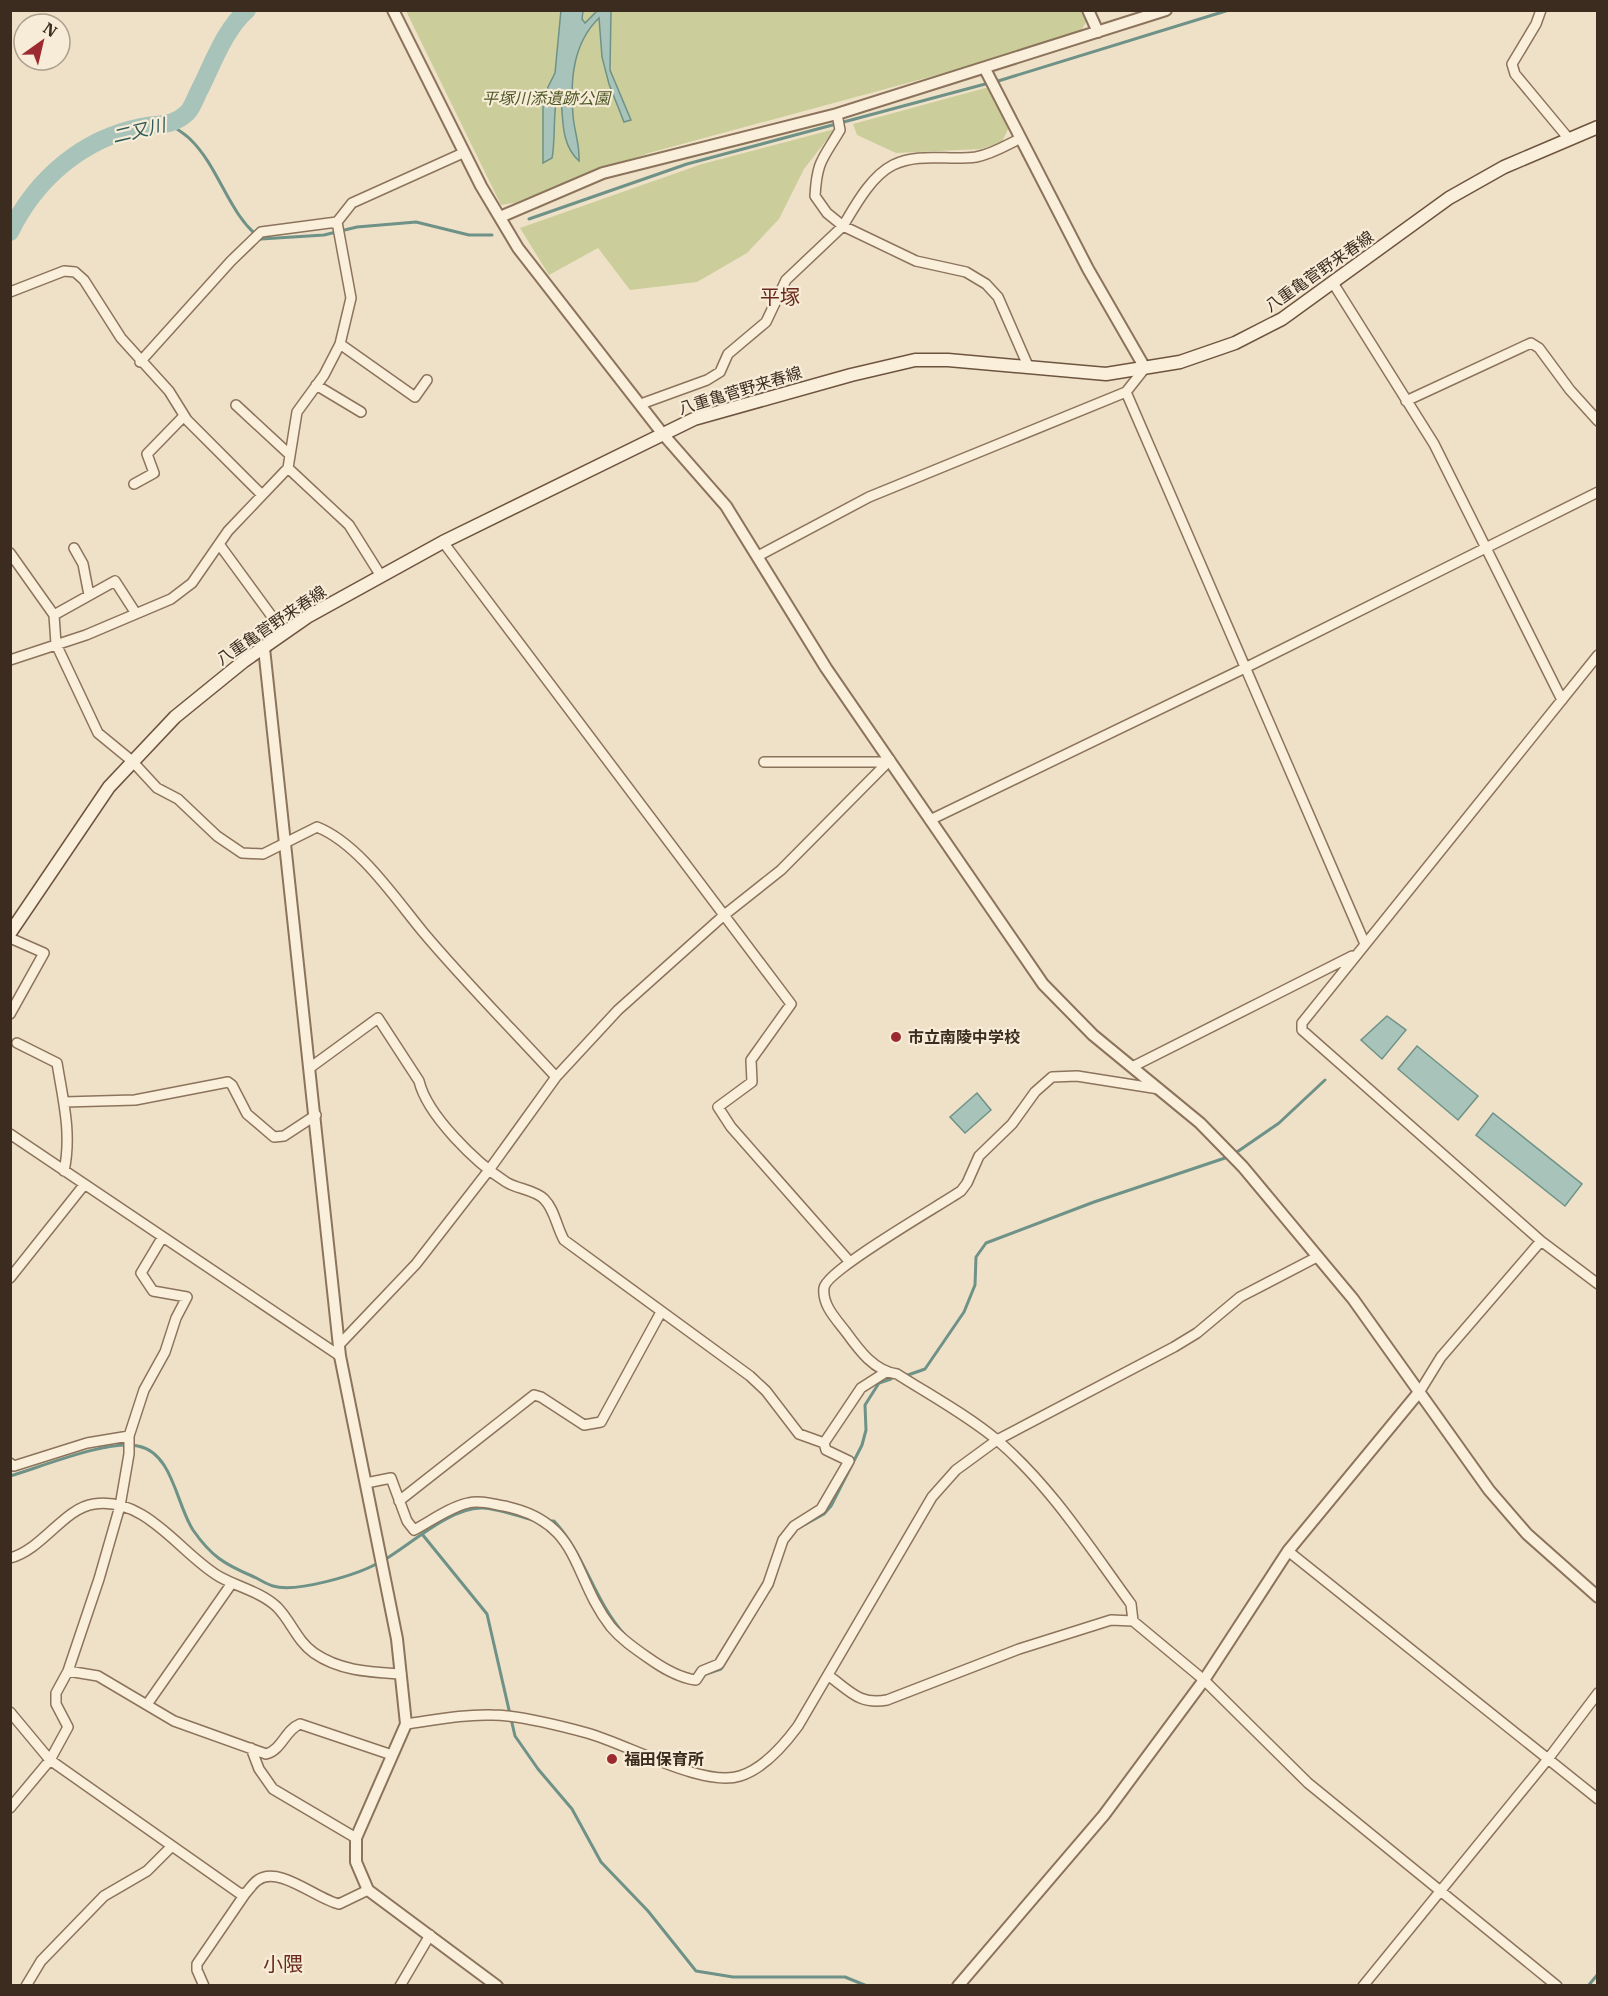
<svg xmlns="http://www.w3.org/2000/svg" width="1608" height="1996" viewBox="0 0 1608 1996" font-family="'IBM Plex Serif','Noto Sans JP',serif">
<rect width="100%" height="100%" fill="#efe1c7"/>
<path fill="#cbce9a" d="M1080 10 1086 22 1081 31 996 59 649 153 514 203 501 205 406 11Z
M989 87 1008 129 1002 142 981 149 896 153 857 135 853 124Z
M835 129 804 169 779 219 747 253 697 282 630 290 598 248 549 275 520 228 702 164Z"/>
<path fill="#a8c3ba" stroke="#6e9287" stroke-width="1.5" d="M561 10 583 11 582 19 585 23 597 11H611L610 70 631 120 624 122 609 84 602 57 599 18C573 43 570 80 573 115 574 131 580 144 579 161 559 143 564 115 560 91 552 100 556 141 552 158L543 163V97L555 73Z
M1387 1016 1406 1030 1382 1059 1361 1040Z
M1417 1046 1478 1096 1458 1120 1398 1069Z
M977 1093 991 1110 965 1133 950 1117Z
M1493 1113 1582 1184 1565 1206 1476 1135Z"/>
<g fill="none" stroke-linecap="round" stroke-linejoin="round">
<path stroke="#6e9287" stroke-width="3" d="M995 82 1229 10
M171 125C177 129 185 134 190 139 220 168 228 214 261 239L324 235 357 227 416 222 469 235H492
M529 219 687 164 989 83
M1234 1154 1279 1123 1325 1080
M908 1375 925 1369 964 1312 975 1285 976 1257 986 1243 1094 1202 1228 1157
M10 1476C41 1467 109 1439 138 1446 173 1453 176 1504 193 1530 211 1556 224 1564 252 1576 259 1579 266 1584 273 1586 296 1593 357 1575 378 1563
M549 1521H554C585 1554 594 1601 625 1635
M802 1526 824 1514 831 1506 862 1445 866 1430 865 1405 879 1383 891 1379
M422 1534 487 1614 515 1736 538 1769 572 1809 601 1862 648 1911 696 1971 733 1977H845L867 1986
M384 1560C410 1545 452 1506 483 1508 500 1509 517 1516 533 1520
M772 1586 777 1570
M700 1676 721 1669 765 1597
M1588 1986 1598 1974"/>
<path stroke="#a8c3ba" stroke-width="18" d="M10 232C36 179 82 139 141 127 159 123 172 127 187 113 193 107 196 96 200 89 213 63 225 29 247 10"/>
<g stroke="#8c735c" stroke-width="12">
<path id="minor" d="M1541 10 1536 24 1512 64 1515 74 1569 139
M837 114 840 130C823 159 817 160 815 196L827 213 843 226C855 206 871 176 893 165 919 152 949 161 976 157 992 154 1005 146 1019 139
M1333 283 1434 444 1562 700
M10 292 64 271 75 272 84 280 121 338 169 391 187 420 262 495
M340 344 415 397 427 380
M140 362 231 261 261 232 337 222
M316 385 361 412
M1126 392 1365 944
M1406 401 1531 343 1539 348 1570 390 1598 421
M641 404 707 380 720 372 728 354 766 322 786 280 843 226 916 261 966 272 986 284 998 297 1029 368
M236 405 290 455
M288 468 349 525 381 576
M134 484 154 473 147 454 184 416
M443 542 791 1004 751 1060 752 1082 718 1107 731 1127 849 1261
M219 544 284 633
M74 548 83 564 89 595
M10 553 54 615 56 644 98 733 132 761 157 788 178 799 217 836 242 853 263 854 317 827C358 843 395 898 423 932 465 982 512 1029 556 1077
M758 556 869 497 1126 392 1145 368
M54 615 115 581 135 612
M1598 655 1302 1023V1030L1541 1241 1598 1284
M10 660 86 635 171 599 192 583 228 531 288 468 297 412 324 375 340 344 351 298 337 222 352 203 463 153
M764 762H888
M930 820 1247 667 1598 492
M10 938 44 953 10 1014
M17 1043 57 1063C63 1100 72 1134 64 1171
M311 1067 378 1018 419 1081C427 1115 476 1163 506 1182 517 1189 535 1190 544 1199 555 1210 556 1226 564 1240L750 1376 766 1391 799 1434 824 1443 861 1388 886 1372
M1132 1067 1352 956
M64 1102 135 1100 228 1082 232 1085 247 1114 274 1137 284 1136 316 1115
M10 1134 340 1356
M10 1278 84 1185
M339 1345 416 1264 489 1170 556 1077 618 1010 723 916 781 870 890 760
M1420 1391 1441 1357 1541 1241
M10 1463 14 1466 87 1443 129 1436
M366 1483 391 1478 407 1521 414 1530C431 1521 450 1507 468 1503 480 1500 492 1504 504 1506 582 1522 571 1576 611 1627 621 1639 634 1648 647 1657 661 1667 678 1678 696 1680L702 1671 719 1664 768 1584 783 1540 794 1526 821 1509 849 1461 826 1450 824 1443
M399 1501 534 1395 541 1397 584 1425 601 1422 661 1312
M1288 1551 1598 1799
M10 1558C42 1550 64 1508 94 1504 147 1496 181 1555 220 1577 238 1587 261 1592 277 1607 291 1621 297 1641 314 1653 340 1671 370 1672 401 1674
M1133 1621 1131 1604C1090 1548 1051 1486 997 1440 967 1415 930 1395 897 1374 874 1371 859 1350 846 1332 836 1319 822 1305 824 1288 826 1270 939 1206 961 1191L967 1183 979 1156 1012 1124 1035 1092 1052 1077 1077 1076 1159 1089
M68 1671 98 1676 174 1721 266 1754C282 1750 285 1730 300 1724L392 1755
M829 1676C850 1691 859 1705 887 1700L1019 1649 1111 1620 1133 1621 1204 1680 1308 1783 1557 1986
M148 1703 232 1583
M10 1712 50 1760 239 1893 245 1894C249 1890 253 1883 258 1880 279 1865 318 1900 339 1904L368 1890
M406 1724C435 1720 463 1714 492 1715 518 1715 561 1726 587 1733 625 1743 703 1788 740 1776 763 1769 784 1745 798 1726L932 1497 956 1470 997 1440 1174 1347 1197 1333 1240 1297 1317 1257
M251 1748 259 1769 273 1789 356 1838
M10 1808 50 1760 68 1727 56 1704V1693L68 1671 99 1579 120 1506 129 1454V1436L144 1390 165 1352 176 1318 187 1297 153 1291 141 1273 162 1238
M26 1986 41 1961 104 1896 147 1871 171 1847
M204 1986 197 1970V1964L245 1894
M400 1986 430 1935
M1363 1986 1548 1759 1598 1693"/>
</g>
<g stroke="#8c735c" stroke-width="14">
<path id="tertiary" d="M393 10 481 186 518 248 662 433 726 506 826 668 1043 984 1093 1035 1200 1123 1243 1167 1353 1299 1489 1490 1527 1534 1598 1597
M1088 10 1098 32
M985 69 1088 269 1145 368
M500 217 603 173 837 114 1166 10
M264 648 340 1356 397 1639 406 1724 356 1838V1862L368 1890 497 1986
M958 1986 1104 1815 1204 1680 1288 1551 1420 1391"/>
</g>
<g stroke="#6e543f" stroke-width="15">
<path id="secondary" d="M10 933 109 787 175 717 244 661 307 617 443 542 694 419 851 375 915 360H948L1106 374 1180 362 1235 343 1282 319 1449 198 1504 167 1598 127"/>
</g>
<use href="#minor" stroke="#faefdb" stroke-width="9"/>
<use href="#tertiary" stroke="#faefdb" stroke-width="10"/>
<use href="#secondary" stroke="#faefdb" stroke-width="12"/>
</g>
<g fill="#9c2a31" stroke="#f7ecd7" stroke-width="2">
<circle cx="896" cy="1037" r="6"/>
<circle cx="612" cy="1759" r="6"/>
</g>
<g text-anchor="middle" stroke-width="4.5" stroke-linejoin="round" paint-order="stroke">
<g font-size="16" font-style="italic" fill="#4e5926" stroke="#f7ecd7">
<text x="546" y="104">平塚川添遺跡公園</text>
</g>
<g font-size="16" fill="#3c2c20" stroke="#f7ecd7">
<text transform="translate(1319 271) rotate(-35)" y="6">八重亀菅野来春線</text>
<text transform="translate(740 390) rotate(-17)" y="6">八重亀菅野来春線</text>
<text transform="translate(271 625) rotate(-34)" y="6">八重亀菅野来春線</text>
</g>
<g font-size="16" font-weight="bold" fill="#3c2c20" stroke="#f7ecd7" text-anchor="start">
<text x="908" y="1043">市立南陵中学校</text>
<text x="624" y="1765">福田保育所</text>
</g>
<g font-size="18" font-style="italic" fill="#2f5c57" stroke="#f7ecd7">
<text transform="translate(139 131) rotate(-13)" y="6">二又川</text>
</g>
<g font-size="20" fill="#692a1e" stroke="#f7ecd7">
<text x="780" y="304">平塚</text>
<text x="283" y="1971">小隈</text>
</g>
</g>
<rect width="1608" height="1996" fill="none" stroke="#3c2c20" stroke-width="24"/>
<g transform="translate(42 42) rotate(34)"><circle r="28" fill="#f7ecd7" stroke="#ac9f8e" stroke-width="1.5"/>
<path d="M0-4.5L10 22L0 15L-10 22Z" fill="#9c2a31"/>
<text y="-9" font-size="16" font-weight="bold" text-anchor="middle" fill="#3c2c20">N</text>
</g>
</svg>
